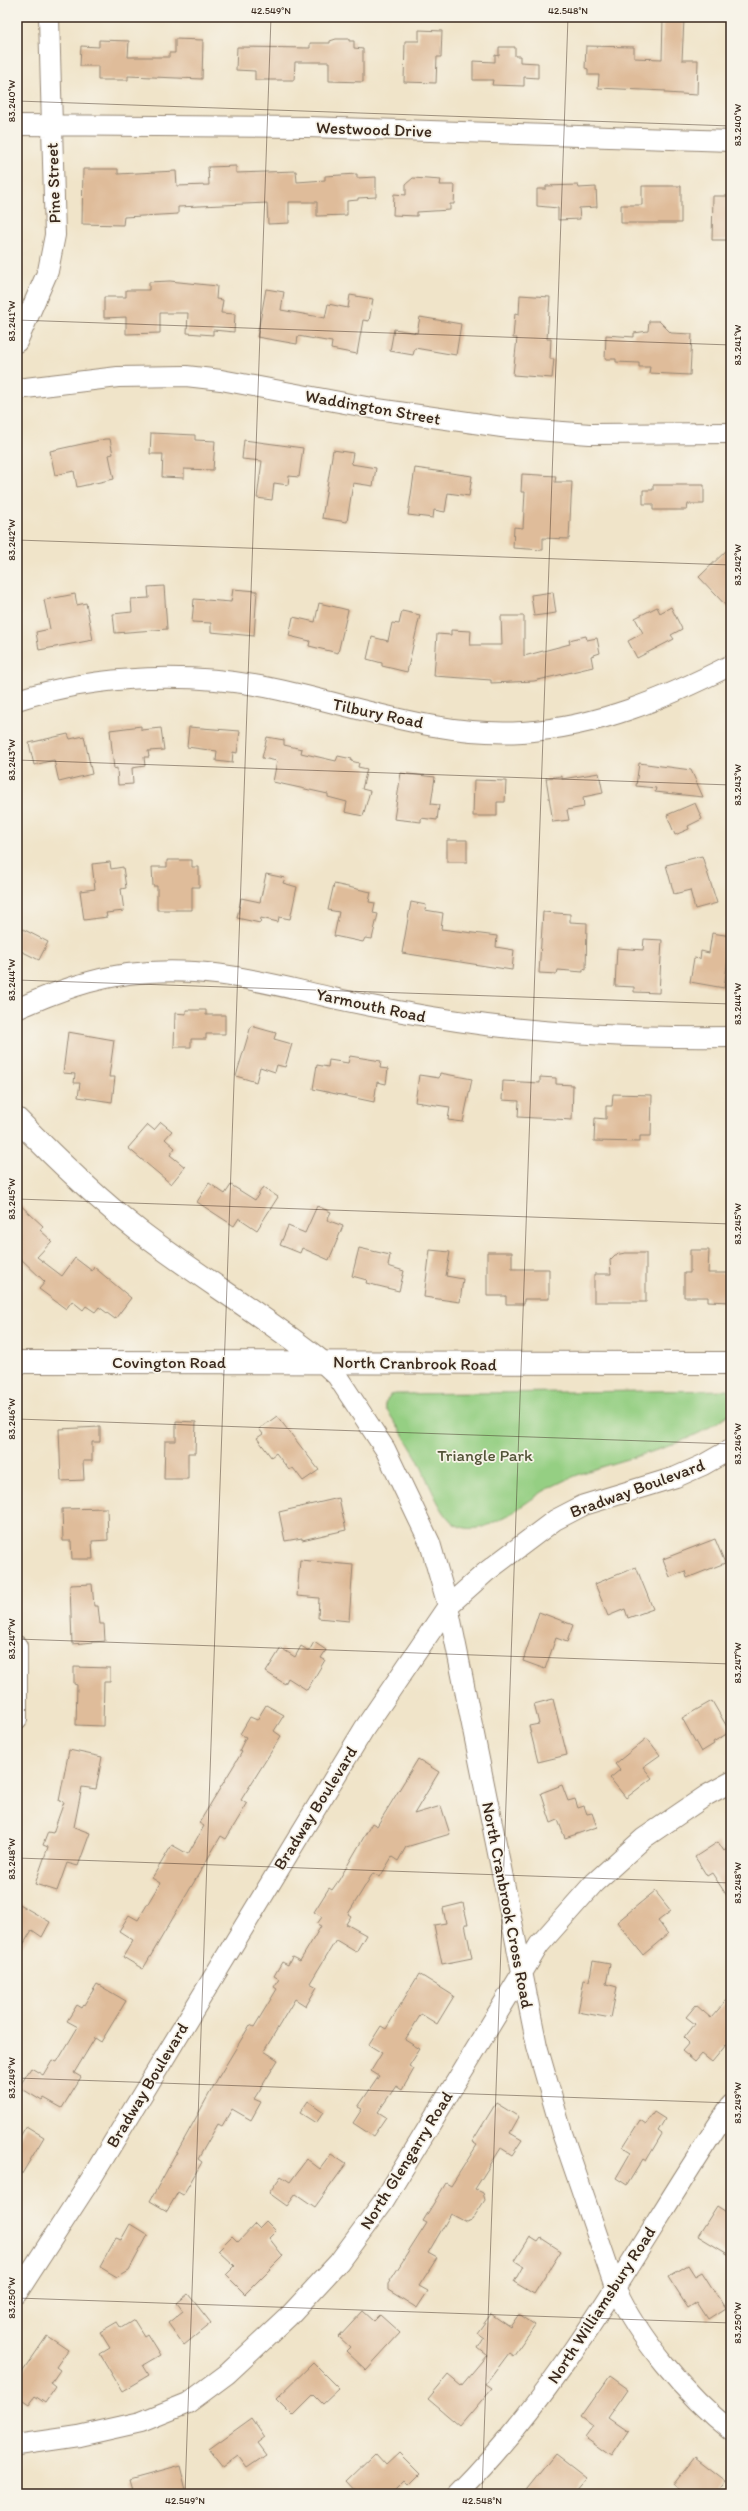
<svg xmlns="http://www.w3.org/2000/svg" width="748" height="2511" viewBox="0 0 748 2511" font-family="Itim,sans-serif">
<rect width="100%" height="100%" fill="#f7f3e8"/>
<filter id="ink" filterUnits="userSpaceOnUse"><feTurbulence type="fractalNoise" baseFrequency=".025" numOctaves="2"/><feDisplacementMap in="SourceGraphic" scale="8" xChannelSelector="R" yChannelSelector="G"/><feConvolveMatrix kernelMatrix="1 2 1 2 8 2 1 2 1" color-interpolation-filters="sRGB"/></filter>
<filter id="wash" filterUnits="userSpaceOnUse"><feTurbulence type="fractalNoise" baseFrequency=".012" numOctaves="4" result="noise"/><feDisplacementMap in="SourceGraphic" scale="16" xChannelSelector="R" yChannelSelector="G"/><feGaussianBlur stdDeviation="0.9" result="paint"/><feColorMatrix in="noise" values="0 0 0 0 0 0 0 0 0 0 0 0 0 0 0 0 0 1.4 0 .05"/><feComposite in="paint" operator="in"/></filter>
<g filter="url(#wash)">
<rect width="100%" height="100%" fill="#f0e4c9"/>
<path fill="#95cf83" stroke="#687c50" d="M731 1390V1412C680 1455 611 1456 553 1486 526 1499 487 1541 456 1525 440 1516 426 1475 417 1458 407 1441 397 1425 386 1409L385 1403 390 1395 396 1394Z"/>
<g id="blocks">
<path fill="#dfbc9a" d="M663 19H684L682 60H698L697 95 666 93V91L598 88 599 75H588V69L585 68 586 46 634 47V58L662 59Z
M419 30 442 31 441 57H437L436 83 404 82 405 41H419Z
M175 39 203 40 202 79 128 76V80H98V66H80L81 46 99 47V40L129 41 128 57H169V53H175Z
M336 39H349V41H354V48L363 49V82L329 81V62H295L294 80H255V71L236 70 237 47 310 48V43H330V41Z
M499 47H515V56H520V62L538 63V78L524 77V86L492 85 493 80H473V61L495 62V55L499 56Z
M236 166V173L296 171 297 182 325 180V176L357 174V178L376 177V197L358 198V200L347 201V215L317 216V202H289V223L268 224 267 203 178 207V214L124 217 123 225 82 224 83 169H118V174L176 171 177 186 209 185 208 167Z
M413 178 441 180 440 185H455L454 204H450V210L417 212V216L393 215 394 194 406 195V184Z
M578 185 579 188 596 187 597 207 579 208 580 219 558 220V208L537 206V189H546V186Z
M642 186H681V223H621V205H642Z
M713 196H731V240H712Z
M170 281 217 286 216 299 223 300 221 313 235 314 234 332 213 330V335L187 333 188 313H160V333L126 334V317L104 318V297H126V290H149V282Z
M266 289 284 292 281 310 325 318 328 304 348 308 350 295 373 299 369 321 363 320 357 354 331 349 332 342 298 336 297 344 257 337Z
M520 295 550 297 547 339H551L550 359H554L552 378 513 375 517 338H513L515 313 519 314Z
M420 317 461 324 456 355 415 348 413 355 390 351 394 329 417 333Z
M649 321H659L671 333 692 334 690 375 649 373 650 367H639V363L616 362V359H605L606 335 634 337V333L648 331Z
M151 433 195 435V440L215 441 213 470 184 469V478L162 477 163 454H150Z
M105 439H110L113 454 109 455 114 479 77 487 74 471 55 475 50 451Z
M244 440 303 448 299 477 289 476 288 485 274 483 272 500 257 498 262 461 242 459Z
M333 450 353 453 351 464 376 468 373 486 353 483 347 522 322 518Z
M415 468 472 476 469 496 448 493 445 512 434 510 433 518 408 515Z
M522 474 556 476 555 482H572L569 539 543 538V550L513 548 514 527 523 528 525 492H521Z
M653 485H704V504H688L687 510H653V504H643V490H653Z
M731 546V611L699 577Z
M164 586 167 629 115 633 113 614 132 612 131 599 149 598 148 587Z
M233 589 257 591 254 636 211 632V623L192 622 194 599 231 602Z
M553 592 556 613 534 616 531 595Z
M75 594 77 605 86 603 93 640 39 650 36 632 50 629 44 600Z
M319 603 348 610 338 653 309 646 310 641 289 636 293 617 315 622Z
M657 607 660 613 671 607 682 629 671 635 674 639 637 658 628 641 643 633 635 618Z
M402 611 420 615 407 672 382 666V663L367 659 372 637 388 641 392 623 399 624Z
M501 616H524V656L570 644 569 640 586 636 587 640 597 638 600 653 591 656 593 667 534 681 491 683V680L434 676 437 634 451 635V630L471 631 470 645H502Z
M141 726V730L161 728 164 750 148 751 149 757H144L145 766 132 768 133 784 118 785 117 768 114 769 110 730Z
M189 727 240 731 237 753 233 752 232 763 216 761 217 751 187 747Z
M68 734 70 739 84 736 92 774 59 782 54 760 34 765 29 743Z
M267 737 284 740V745L302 749 301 753 336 761 338 756 352 759 351 761 359 763 358 767 367 769 362 789 370 791 363 816 345 812 347 802 328 797V794L273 782 277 761 262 758Z
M639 763 691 770 703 797 655 792 656 788 636 786Z
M401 773 435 777 431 804 439 805 437 820 421 818V822L394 819Z
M599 773 603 793 583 797 584 807 567 810 569 820 553 822 546 778 562 776V779Z
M474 780 506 781 505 802H497V816H473Z
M695 803 702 819 688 826 689 829 675 835 667 815Z
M447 840H467V862H447Z
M702 856 717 903 695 909 690 890 674 894 666 865Z
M167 860H192V867H199V887H192V910H157V886H153L152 867H167Z
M110 862 111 869 123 867 126 888 121 889 124 911 106 913 107 917 84 920 80 891 95 889 92 864Z
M266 874 285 878 283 883 297 887 290 919 279 917 278 922 261 918 260 923 237 918 241 898 260 902Z
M334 884 371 892 369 902 375 903 373 913 378 914 372 939 365 938 363 942 334 936 339 912 328 910Z
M411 902 426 905 425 910 443 913 441 929 497 936 496 947 514 950 512 970 402 953Z
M543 912 570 914V922L587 923 586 970 583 969V972L558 970 557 974 539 973Z
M17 926 48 942 39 960 17 949Z
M712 933 731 936 724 988 690 982 694 958 700 959 701 951 709 953Z
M644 939 662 940 659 993 634 992V987L615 986 617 948 643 950Z
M186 1010H206V1015H225V1034H206V1039H191V1047H174L175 1013 186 1014Z
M251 1026 276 1033 274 1039 292 1044 285 1067 277 1065 275 1072 260 1067 256 1082 236 1076Z
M68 1032 114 1040 109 1077H115L112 1102 78 1097 80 1083H74L75 1074 63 1073Z
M350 1056 381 1061 380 1068 388 1069 386 1084 377 1082 374 1102 313 1089 317 1065 328 1067 329 1060 348 1063Z
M440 1073 472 1079 463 1122 448 1120 450 1107 415 1102 419 1075 439 1078Z
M540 1077 556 1078V1084L573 1085 572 1120 518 1117 519 1101 502 1100 503 1081 540 1083Z
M613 1094 652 1095 651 1136H640V1142L594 1141 595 1118 606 1119V1106H612Z
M161 1122 172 1131 165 1139 175 1148 170 1155 185 1167 171 1184 128 1148 148 1125 154 1130Z
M209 1183 225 1194 231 1185 255 1200 263 1187 278 1197 257 1230 239 1218 234 1226 197 1202Z
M17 1202 43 1226 40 1230 52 1241 37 1257 62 1276 75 1258 92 1271 94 1267 131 1298 115 1319 99 1307 95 1312 86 1306 83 1310 72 1301 66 1309 39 1289 45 1282 17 1255Z
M317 1206 331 1212 327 1220 343 1226 329 1260 302 1248 300 1253 280 1245 288 1226 305 1233Z
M359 1248 390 1255 388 1266 404 1271 399 1291 366 1283 367 1280 352 1276Z
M430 1250 450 1252 446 1276 463 1279 460 1302 424 1297Z
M690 1250H709L708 1273H731V1302L708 1301V1297H684V1273H690Z
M487 1252H512V1269H549V1299H524V1304H506V1296H487Z
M625 1253H646V1302H594V1274H611L610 1260 615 1255Z
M277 1416 319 1470 303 1481 293 1468 289 1470 276 1453 271 1457 257 1438 263 1434 259 1429Z
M176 1421 196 1422 195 1453H188V1479H164L165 1441H176Z
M100 1427V1442H92V1461H83L84 1480 61 1481 59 1429Z
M339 1498 346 1530 302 1540V1538L285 1541 279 1512Z
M107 1508 108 1540 92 1541 93 1559H72L71 1541H63L62 1509Z
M715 1539 725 1563 687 1578 685 1571 670 1577 663 1559Z
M300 1560 353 1565 349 1621 318 1618 319 1598 297 1596Z
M636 1567 653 1609 628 1618 625 1609 608 1616 595 1584Z
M92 1584 94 1606H98L100 1624H104L105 1641 72 1644 70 1585Z
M539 1612 573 1625 567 1642 556 1638 545 1669 523 1661Z
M314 1642 326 1650 321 1658 325 1660 307 1690 288 1678 285 1684 266 1672 281 1648 295 1657 301 1646 309 1651Z
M74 1667 110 1668V1682H104L103 1726 76 1725 77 1685 74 1684Z
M553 1699 567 1755 538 1762 529 1726 539 1724 534 1704Z
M712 1701 730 1732 713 1742 714 1744 701 1752 682 1718Z
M266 1705 284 1715 274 1731 281 1736 241 1800 247 1804 226 1839 221 1836 143 1969 123 1957 133 1940 119 1931 129 1915 138 1920 160 1883 152 1878 172 1845 188 1854 204 1826 199 1823 242 1752 239 1751 246 1737 240 1734 250 1717 257 1720Z
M647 1738 660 1755 643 1767 652 1778 626 1798 610 1778 620 1770 615 1764Z
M69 1750 102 1757 96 1789 82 1787 74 1827 90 1833 78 1866 67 1863 57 1891 35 1884 48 1847 43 1845 48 1832 53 1833 64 1802 59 1801Z
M418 1759 439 1772 414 1814 441 1806 450 1834 406 1847 398 1861 392 1857 380 1877 373 1873 348 1914 351 1916 346 1924 366 1935 356 1952 336 1940 310 1983 317 1987 306 2006 295 1999 264 2051 278 2060 254 2099 261 2102 251 2120 232 2109 222 2126 218 2124 198 2159 202 2162 183 2195 178 2192 167 2211 150 2201 218 2078 250 2025 254 2027 277 1989 274 1987 279 1979 274 1976 282 1962 288 1965 292 1957 300 1961 321 1926 317 1924 322 1917 314 1912 329 1888 332 1890 339 1880 372 1823 377 1826Z
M562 1785 568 1801 575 1799 578 1808 584 1806 587 1814 592 1813 597 1827 565 1838 558 1820 551 1823 541 1793Z
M718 1842 724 1851 731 1846V1902L712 1873 707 1876 695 1857Z
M655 1891 671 1911 658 1921 668 1934 643 1955 617 1922Z
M17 1903 50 1922 42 1937 32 1930 17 1955Z
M463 1903 468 1924H465L472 1958 442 1964 434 1925 446 1923 443 1908Z
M593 1961 610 1964 606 1984 617 1987 611 2018 578 2012 584 1980 589 1981Z
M419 1974 454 1996 437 2024 421 2014 405 2040 420 2049 409 2066 414 2069 402 2090 396 2086 378 2112 386 2117 373 2136 353 2123 362 2109 358 2107 379 2076 371 2071 382 2053 369 2045 381 2026 386 2029Z
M97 1984 126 2001 101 2042 95 2038 74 2073 81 2077 62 2108 44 2098 42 2101 19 2087 31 2068 43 2075 52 2060 57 2062 78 2027 67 2021 77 2005 82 2008Z
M731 1995V2039L712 2062 702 2054 695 2062 682 2051 689 2043 684 2038 695 2024 686 2017 696 2005 711 2018Z
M308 2101 324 2112 316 2123 300 2113Z
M496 2103 519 2117 510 2133 522 2140 512 2155 501 2148 475 2189 483 2193 485 2200 472 2220 466 2222 451 2214 428 2253 437 2258 419 2286 428 2291 417 2308 388 2290V2284L427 2223 423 2221 446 2183 451 2186 477 2145 472 2142Z
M654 2112 665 2119 658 2131 662 2134 646 2161 643 2159 627 2185 616 2178 631 2152 623 2147 640 2120 646 2124Z
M26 2126 44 2137 17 2182V2142Z
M331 2154 346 2164 315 2207 296 2194 287 2206 269 2193 281 2176 290 2182 307 2159 320 2169Z
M717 2206 731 2215V2256L698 2236Z
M266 2221 276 2231 269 2238 283 2256 245 2294 226 2275 235 2266 218 2250 232 2236 238 2242 255 2224 259 2228Z
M130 2224 148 2235 129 2270 117 2277 100 2267 116 2238 121 2240Z
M530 2237 538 2242 541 2238 561 2251 534 2294 514 2282 523 2266 515 2261Z
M688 2265 695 2276 702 2272 725 2308 708 2319 697 2302 688 2308 668 2277Z
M188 2294 211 2323 184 2345 168 2323 183 2311 177 2303Z
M363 2311 374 2321 380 2315 400 2333 366 2370 346 2351 350 2347 339 2337Z
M491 2314 510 2327 519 2314 535 2325 513 2356 509 2353 486 2384 492 2388 460 2426 428 2399 448 2375 461 2386 487 2355 478 2348 484 2338 477 2333Z
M134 2320 144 2336 147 2334 160 2355 143 2365 149 2375 122 2391 100 2354 110 2348 100 2332 117 2322 121 2328Z
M47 2336 68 2350 56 2367 60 2370 51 2383 56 2387 45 2403 35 2396 29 2404 17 2396V2380Z
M313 2363 339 2389 323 2404 314 2395 293 2416 276 2399Z
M610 2376 628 2389 608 2418 628 2432 612 2456 585 2437 593 2426 581 2417Z
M252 2418 265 2437 257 2443 266 2455 247 2468 238 2456 223 2467 209 2449Z
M375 2453 386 2465 399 2453 420 2474 409 2485 405 2481 392 2494H358L346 2481Z
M555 2454 586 2478 573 2494H523Z
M695 2457 726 2481 716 2494H684L673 2485Z
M180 2466 187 2494H133L129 2480Z"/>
</g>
</g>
<g filter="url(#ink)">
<use href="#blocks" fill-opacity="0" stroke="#968774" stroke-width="1"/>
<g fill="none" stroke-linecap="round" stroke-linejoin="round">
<g stroke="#968774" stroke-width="22">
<path id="minor" d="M17 125 307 127 731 141
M17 342 48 271 55 235 49 17
M17 389 118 377 186 376 221 380 377 409 509 428 590 434 731 433
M17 700C100 674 195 671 280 690 359 707 440 737 522 732 598 727 664 699 731 665
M17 1009C52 993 90 979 128 974 202 964 262 982 333 998 374 1007 416 1015 458 1021 548 1035 640 1038 731 1037
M322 1362 337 1376 385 1449 430 1543 448 1606 537 2046 562 2133 615 2287C639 2339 686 2395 731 2431
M17 1646V1719
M17 2293 91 2179 364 1729 448 1606 486 1572 555 1520 584 1505 676 1477 703 1465 731 1449
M17 2445 79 2436 141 2422 188 2403 227 2374 288 2317 339 2262 383 2202 539 1945 594 1883 644 1838 707 1795 731 1782
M457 2494C570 2381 642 2237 731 2105"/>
</g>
<g stroke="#968774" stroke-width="24">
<path id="tertiary" d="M17 1119C56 1159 95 1197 139 1231 199 1277 263 1315 322 1362
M17 1362 731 1363"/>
</g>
<use href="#minor" stroke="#fff" stroke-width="20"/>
<use href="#tertiary" stroke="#fff" stroke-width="22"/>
</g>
</g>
<path fill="none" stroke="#3b2a1e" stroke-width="1" stroke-opacity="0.45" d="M17 101 731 126M17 320 731 345M17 540 731 565M17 760 731 785M17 980 731 1004M17 1199 731 1224M17 1419 731 1444M17 1639 731 1664M17 1858 731 1883M17 2078 731 2103M17 2298 731 2323M185 2494 271 17M482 2494 568 17"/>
<g text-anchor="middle" stroke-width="3.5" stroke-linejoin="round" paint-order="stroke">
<g font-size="17" fill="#3b2a1e" stroke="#f7f3e8">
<text transform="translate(374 129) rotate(2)" y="6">Westwood Drive</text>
<text transform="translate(53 183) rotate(-92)" y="6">Pine Street</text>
<text transform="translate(373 407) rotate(10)" y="6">Waddington Street</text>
<text transform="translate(378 713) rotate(12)" y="6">Tilbury Road</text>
<text transform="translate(371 1005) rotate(12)" y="6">Yarmouth Road</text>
<text x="169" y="1368">Covington Road</text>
<text transform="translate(415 1363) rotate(1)" y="6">North Cranbrook Road</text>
<text transform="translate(637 1488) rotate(-20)" y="6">Bradway Boulevard</text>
<text transform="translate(315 1808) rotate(-58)" y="6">Bradway Boulevard</text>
<text transform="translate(508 1905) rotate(79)" y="6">North Cranbrook Cross Road</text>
<text transform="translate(147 2085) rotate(-59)" y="6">Bradway Boulevard</text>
<text transform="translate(406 2160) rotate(-58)" y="6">North Glengarry Road</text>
<text transform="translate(601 2305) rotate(-57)" y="6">North Williamsbury Road</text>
</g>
<g font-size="17" fill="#525337" stroke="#f7f3e8">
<text x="485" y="1461">Triangle Park</text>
</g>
</g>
<rect width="748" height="2511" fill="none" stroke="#f7f3e8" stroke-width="44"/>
<rect x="22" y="22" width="704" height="2467" fill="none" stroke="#3b2a1e" stroke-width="1.5"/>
<g font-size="10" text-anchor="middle" fill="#3b2a1e">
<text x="271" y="14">42.549°N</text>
<text x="568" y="14">42.548°N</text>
<text transform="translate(11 101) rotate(-90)" y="4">83.240°W</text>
<text transform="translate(737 125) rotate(-90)" y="4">83.240°W</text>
<text transform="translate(11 321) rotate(-90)" y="4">83.241°W</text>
<text transform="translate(737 345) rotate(-90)" y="4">83.241°W</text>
<text transform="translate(11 540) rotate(-90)" y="4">83.242°W</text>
<text transform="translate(737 565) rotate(-90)" y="4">83.242°W</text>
<text transform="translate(11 760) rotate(-90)" y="4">83.243°W</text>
<text transform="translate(737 785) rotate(-90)" y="4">83.243°W</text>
<text transform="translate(11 980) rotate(-90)" y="4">83.244°W</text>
<text transform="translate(737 1004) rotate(-90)" y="4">83.244°W</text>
<text transform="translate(11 1199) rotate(-90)" y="4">83.245°W</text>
<text transform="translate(737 1224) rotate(-90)" y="4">83.245°W</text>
<text transform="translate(11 1419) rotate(-90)" y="4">83.246°W</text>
<text transform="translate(737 1444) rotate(-90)" y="4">83.246°W</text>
<text transform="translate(11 1639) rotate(-90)" y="4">83.247°W</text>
<text transform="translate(737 1663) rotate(-90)" y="4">83.247°W</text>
<text transform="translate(11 1859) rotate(-90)" y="4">83.248°W</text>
<text transform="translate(737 1883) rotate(-90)" y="4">83.248°W</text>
<text transform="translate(11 2078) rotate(-90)" y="4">83.249°W</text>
<text transform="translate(737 2103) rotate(-90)" y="4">83.249°W</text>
<text transform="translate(11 2298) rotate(-90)" y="4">83.250°W</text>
<text transform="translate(737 2323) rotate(-90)" y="4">83.250°W</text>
<text x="185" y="2504">42.549°N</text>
<text x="482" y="2504">42.548°N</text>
</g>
</svg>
